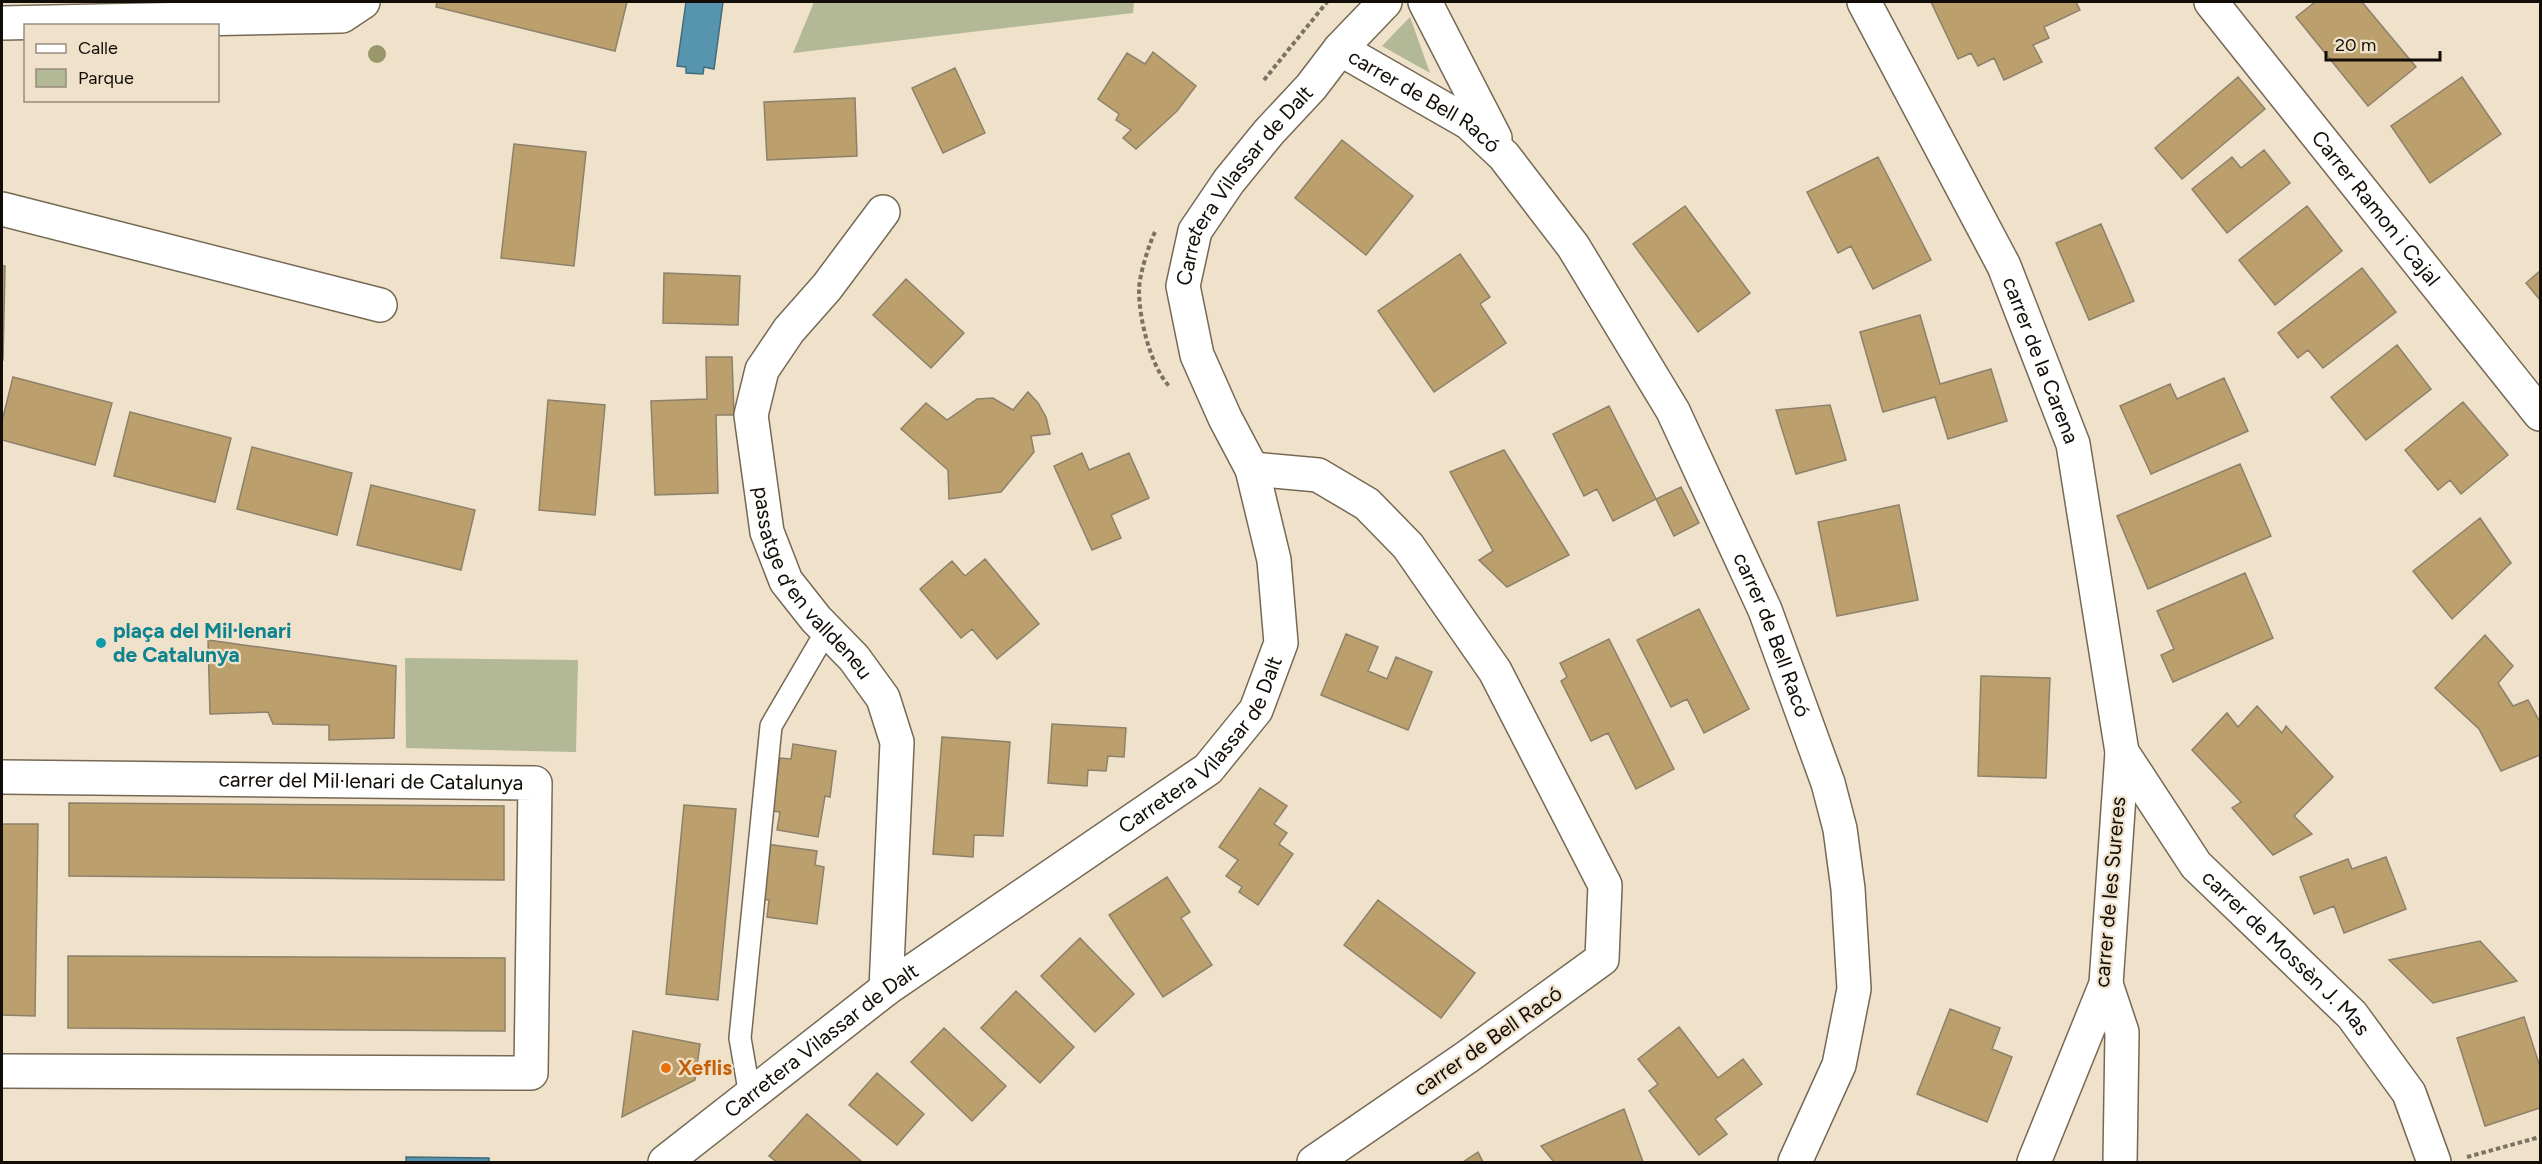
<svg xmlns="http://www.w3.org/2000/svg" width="2542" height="1164" viewBox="0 0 2542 1164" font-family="Figtree,sans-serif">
<rect width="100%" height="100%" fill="#efe1ca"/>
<path fill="#b3b897" d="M814 2H1134L1133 13 793 53Z
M1410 17 1430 73 1382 46Z
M405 658 578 660 576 752 406 748Z"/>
<path fill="#5794ae" stroke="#426c7c" stroke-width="1.5" d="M686 2H723L714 69 704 67 703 74 686 73V67L677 66Z
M406 1157 489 1158V1162H406Z"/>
<path fill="#bb9f6d" stroke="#8d816b" stroke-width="1.5" d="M437 2H627L615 51 436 7Z
M1931 2H2076L2080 10 2044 27 2049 38 2033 45 2042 62 2004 80 1994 58 1978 66 1971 53 1958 59Z
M2315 2H2362L2416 67 2368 106 2296 17Z
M1153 52 1196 86 1177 111 1136 149 1123 138 1131 130 1116 120 1119 114 1098 99 1127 53 1145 64Z
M955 68 985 133 943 153 912 88Z
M2238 77 2265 109 2182 179 2155 148Z
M2462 77 2501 134 2430 183 2391 126Z
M855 98 857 156 767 160 764 102Z
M1342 140 1413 196 1366 255 1295 198Z
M514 144 586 152 574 266 501 258Z
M2264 150 2290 183 2227 233 2192 189 2232 157 2241 168Z
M1878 157 1931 260 1873 289 1851 246 1838 253 1807 192Z
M1685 206 1750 293 1698 332 1633 244Z
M2307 206 2342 251 2275 305 2239 260Z
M2101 224 2134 301 2089 320 2056 243Z
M1460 254 1490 297 1480 304 1506 343 1434 392 1378 311Z
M2 266H5L3 360H2Z
M2362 268 2396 312 2323 368 2308 350 2298 358 2278 333Z
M2540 271V300L2526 283Z
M664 273 740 276 738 325 663 323Z
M906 279 964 333 931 368 873 315Z
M1920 315 1940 384 1991 369 2007 421 1948 439 1935 397 1883 412 1860 332Z
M2397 345 2431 389 2366 440 2331 397Z
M706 357H732L734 415H716L718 493 655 495 651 401 707 399Z
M13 377 112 403 95 465 2 440V421Z
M2224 378 2248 431 2151 474 2120 406 2170 384 2177 399Z
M1028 392 1038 403 1046 417 1050 434 1031 436 1034 452 1001 492 949 499 948 470 901 429 926 403 947 420 977 399 993 398 1013 410Z
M548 400 605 405 595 515 539 510Z
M2463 402 2508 455 2461 494 2450 480 2438 490 2405 450Z
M1830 405 1846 460 1796 474 1776 410Z
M1609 406 1656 499 1613 521 1597 489 1584 496 1553 434Z
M130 412 231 438 215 502 114 476Z
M252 447 352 473 337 535 237 509Z
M1504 450 1569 555 1507 587 1479 560 1493 551 1450 472Z
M1082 453 1089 470 1129 453 1149 498 1111 515 1121 538 1092 550 1054 466Z
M2240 464 2271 536 2148 589 2117 516Z
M371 485 475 510 461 570 357 545Z
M1681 487 1699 523 1674 536 1656 499Z
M1899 505 1918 600 1837 616 1818 522Z
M2480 518 2511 563 2452 619 2413 571Z
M985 559 1039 624 997 659 972 629 961 638 920 589 952 561 965 576Z
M2245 573 2273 638 2173 682 2161 655 2174 649 2157 611Z
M1699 609 1749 709 1704 733 1687 699 1671 707 1637 640Z
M1346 634 1378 647 1368 671 1387 679 1396 657 1432 672 1408 730 1321 695Z
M2485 635 2513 666 2498 683 2513 706 2528 700 2540 722V755L2501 771 2479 729 2435 688Z
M1609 639 1674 769 1636 789 1608 733 1591 741 1561 681 1567 677 1560 663Z
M208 640 396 666 394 738 329 740V725L273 724 268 712 210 714Z
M1981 676 2050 678 2046 778 1978 776Z
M2257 706 2282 733 2286 726 2333 777 2294 816 2312 834 2273 855 2232 808 2241 802 2192 750 2227 713 2238 727Z
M1052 724 1126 728 1124 757 1108 756 1106 771 1088 770 1087 786 1048 783Z
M942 737 1010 742 1003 836 974 835 973 857 933 854Z
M793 744 836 751 830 797 825 796 818 837 777 830 780 812 772 811 780 758 791 759Z
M1260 788 1287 806 1274 824 1287 833 1279 844 1293 854 1258 905 1239 892 1242 887 1226 876 1238 860 1219 847Z
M69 803 504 806V880L69 876Z
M684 805 736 809 718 1000 666 994Z
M2 824H38L35 1016 2 1015Z
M766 844 817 851 815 865 824 867 817 924 767 917 769 900 759 899Z
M2386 857 2406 909 2344 933 2334 906 2314 914 2300 877 2348 859 2352 869Z
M1167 877 1190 912 1181 918 1212 965 1163 997 1109 915Z
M1378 900 1475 973 1441 1018 1344 945Z
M1080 938 1134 994 1095 1032 1041 976Z
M2480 941 2517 981 2433 1003 2389 960Z
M68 956 505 958V1031L68 1028Z
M1016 991 1074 1047 1040 1083 981 1028Z
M1950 1009 2000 1028 1992 1049 2012 1057 1987 1122 1917 1094Z
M2524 1017 2540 1067V1108L2485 1126 2457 1038Z
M1679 1027 1718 1078 1743 1059 1762 1084 1715 1119 1727 1134 1699 1155 1649 1091 1658 1084 1638 1059Z
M944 1028 1006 1086 972 1121 911 1062Z
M633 1031 700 1044 695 1080 622 1117Z
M877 1073 924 1114 897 1145 849 1105Z
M1624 1109 1643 1162H1554L1541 1146Z
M807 1114 862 1162H777L769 1156Z
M1478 1152 1483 1162H1463Z"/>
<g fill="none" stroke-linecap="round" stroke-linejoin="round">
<g stroke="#756954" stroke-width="24">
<path id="lane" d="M750 1096 740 1038 771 726 827 630"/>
</g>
<g stroke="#756954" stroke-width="36">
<g id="street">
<path d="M1425 2 1495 138"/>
<path id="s1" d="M1864 2 2004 266 2073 444 2122 752 2106 984 2034 1162"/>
<path id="s2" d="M2211 2 2540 414"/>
<path d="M2 23 342 16 363 2"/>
<path id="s3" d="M1340 49 1469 123 1504 156 1573 246 1673 411 1765 610 1828 783 1840 829 1848 889 1854 989 1839 1065 1795 1162"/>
<path d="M2 209 380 305"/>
<path id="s4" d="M883 212 827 287 789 330 762 370 751 415 767 532 786 581 816 619 854 658 883 698 897 742 886 989"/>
<path d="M1252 469 1318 475 1367 504 1408 546 1495 671 1605 885 1602 959 1467 1057 1314 1162"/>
<path id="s5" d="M2122 752 2196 865 2352 1015 2409 1093 2434 1162"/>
<path id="s6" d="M2 777 535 783 531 1073 2 1071"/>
<path d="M2106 984 2122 1032 2120 1162"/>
</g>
</g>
<g stroke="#756954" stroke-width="36">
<g id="secondary">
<path id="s7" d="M665 1162 886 989 1208 769 1256 710 1281 643 1274 560 1252 469 1225 418 1197 355 1183 286 1195 231 1229 181 1269 132 1311 87 1340 49 1385 2"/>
</g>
</g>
<path stroke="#7b7263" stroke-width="4" stroke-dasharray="4.5 3" stroke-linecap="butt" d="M1264 80 1327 2
M1155 232C1149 244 1139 276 1139 290 1139 318 1150 365 1169 386
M2467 1157 2540 1137"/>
<use href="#lane" stroke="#fff" stroke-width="21"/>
<use href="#street" stroke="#fff" stroke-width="33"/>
<use href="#secondary" stroke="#fff" stroke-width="33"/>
</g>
<circle fill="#9a976a" cx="377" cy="54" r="9"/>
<circle fill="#0f9aa8" stroke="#efe1ca" stroke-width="2" cx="101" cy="643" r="6"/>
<circle fill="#e8710a" stroke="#efe1ca" stroke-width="2" cx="666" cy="1068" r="6"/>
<g text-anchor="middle" stroke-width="4.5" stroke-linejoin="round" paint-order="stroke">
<g font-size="21" fill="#120d06" stroke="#efe1ca">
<text dy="7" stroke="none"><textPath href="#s3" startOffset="99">carrer de Bell Racó</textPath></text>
<text dy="7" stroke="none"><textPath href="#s7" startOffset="1312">Carretera Vilassar de Dalt</textPath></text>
<text dy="7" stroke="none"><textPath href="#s2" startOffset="264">Carrer Ramon i Cajal</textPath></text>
<text dy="7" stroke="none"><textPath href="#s1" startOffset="400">carrer de la Carena</textPath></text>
<text dy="7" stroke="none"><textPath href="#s4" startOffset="430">passatge d'en valldeneu</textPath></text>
<text dy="7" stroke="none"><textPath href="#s3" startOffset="748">carrer de Bell Racó</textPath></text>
<text dy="7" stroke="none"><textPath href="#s7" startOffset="684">Carretera Vilassar de Dalt</textPath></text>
<text dy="7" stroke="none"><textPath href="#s6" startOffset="369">carrer del Mil·lenari de Catalunya</textPath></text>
<text transform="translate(2110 892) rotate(-85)" y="7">carrer de les Sureres</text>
<text dy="7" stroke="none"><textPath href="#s5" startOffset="261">carrer de Mossèn J. Mas</textPath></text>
<text transform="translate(1488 1041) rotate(-35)" y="7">carrer de Bell Racó</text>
<text dy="7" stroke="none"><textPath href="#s7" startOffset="198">Carretera Vilassar de Dalt</textPath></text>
</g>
<g font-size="21" font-weight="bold" fill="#0d838f" stroke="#efe1ca" text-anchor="start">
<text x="113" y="638">plaça del Mil·lenari<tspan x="113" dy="24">de Catalunya</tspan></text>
</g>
<g font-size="21" font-weight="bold" fill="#c56008" stroke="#efe1ca" text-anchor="start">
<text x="678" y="1075">Xeflis</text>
</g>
</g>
<rect width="2542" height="1164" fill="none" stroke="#120d06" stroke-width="6"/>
<rect x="24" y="24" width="195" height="78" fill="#efe1ca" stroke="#978c7c" stroke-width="1.5"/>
<rect x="36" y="44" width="30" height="9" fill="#ffffff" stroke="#978c7c" stroke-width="1.5"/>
<text x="78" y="54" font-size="18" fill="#120d06">Calle</text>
<rect x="36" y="69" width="30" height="18" fill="#b3b897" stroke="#978c7c" stroke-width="1.5"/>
<text x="78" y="84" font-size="18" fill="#120d06">Parque</text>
<path d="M2326 51v9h114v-9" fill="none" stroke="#120d06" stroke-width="3"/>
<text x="2335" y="51" font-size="18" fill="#120d06" stroke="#efe1ca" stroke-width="4.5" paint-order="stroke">20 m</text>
</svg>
